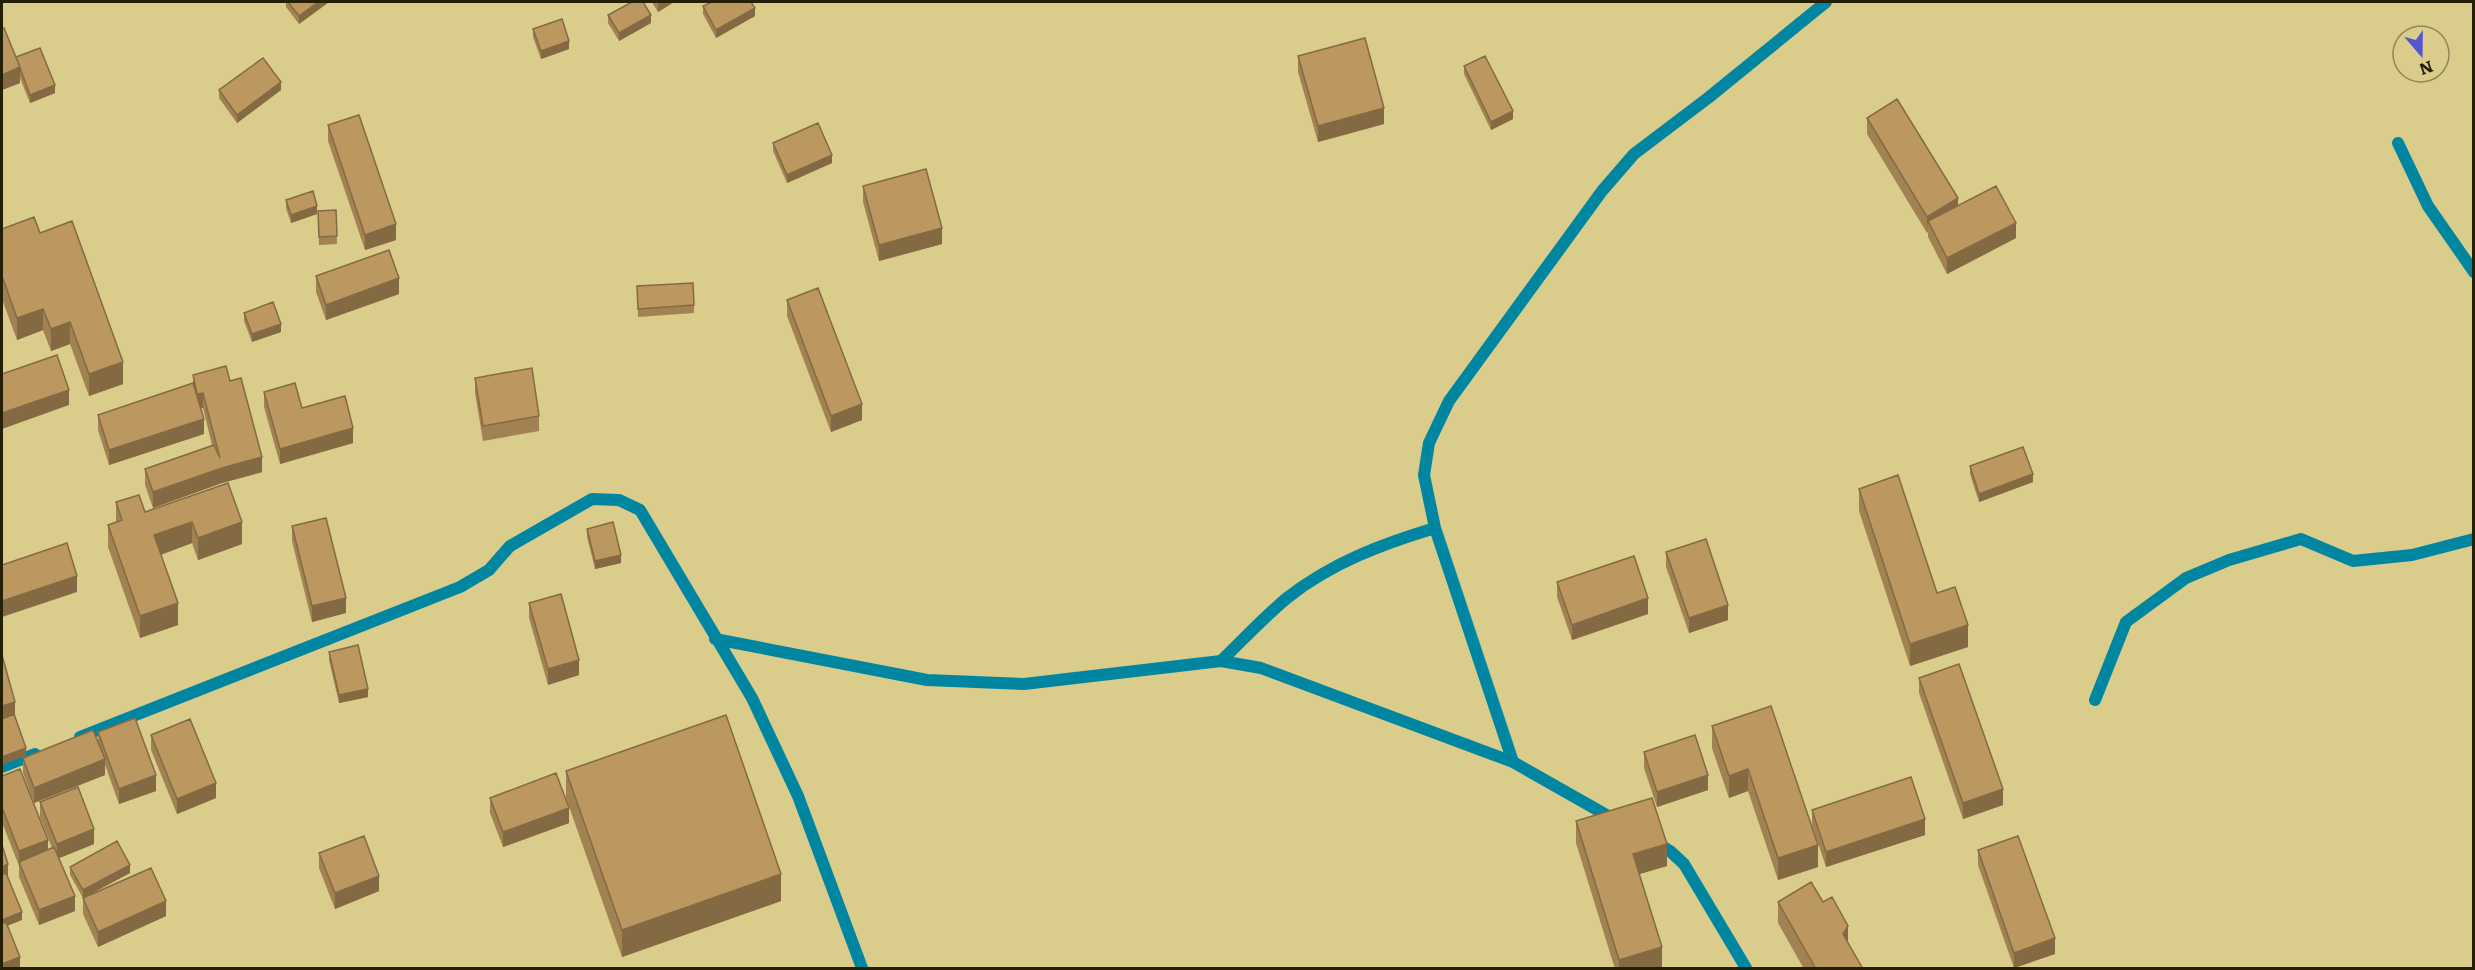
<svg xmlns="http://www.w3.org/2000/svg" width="2475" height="970" viewBox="0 0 2475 970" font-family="Literata,serif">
<rect width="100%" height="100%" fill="#dacc8b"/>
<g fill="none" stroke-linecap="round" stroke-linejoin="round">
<path stroke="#0086a0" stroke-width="12" d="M2398 143 2428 206 2474 272
M715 639 927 680 1024 684 1221 661 1261 668 1513 762 1617 821
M1221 661C1243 640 1264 617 1287 598 1331 563 1382 544 1435 528
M2095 700 2126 622 2186 578 2229 560 2301 539 2353 561 2412 555 2474 539
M80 737 460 587 489 570 510 546 592 499 619 500 640 510 752 698 798 796 862 968
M1513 762 1435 528 1424 475 1429 443 1449 401 1602 191 1634 154 1708 98 1826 2
M2 767 35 754
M1654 841 1670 851 1684 864 1746 968"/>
</g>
<path fill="#a28253" d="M286 2H329L299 24 286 7Z
M652 2H674L658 12Z
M703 6 755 16 716 38 703 14Z
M608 15 651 23 619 41 608 23Z
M2 29 16 57 55 93 30 103 20 78V83L2 90Z
M533 29 569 49 541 59 533 37Z
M1298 56 1384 124 1318 142 1298 72Z
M1464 66 1513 119 1491 130 1464 74Z
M219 90H281L237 123 219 98Z
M1867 118 1958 206 2016 238 1947 274 1928 237V232L1927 233 1867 134Z
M328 125 396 240 365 250 328 141Z
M773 143 832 163 787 183 773 151Z
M863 186 942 244 879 261 863 202Z
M286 200 317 214 291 223 286 208Z
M336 210 337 244 319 245 318 211Z
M2 229 40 233 123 384 89 396 70 344 51 351 43 330 17 340 2 299V310Z
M316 276 399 294 326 320 316 292Z
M637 286 694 305V313L638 317Z
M787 300 862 420 831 432 787 316Z
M244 313 281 332 252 342 244 321Z
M193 375 230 381 262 472 222 483 153 508 145 485V469L212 445 203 408H201L204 434 109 465 98 430V415L193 384Z
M475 378 539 416V431L483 441 475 393Z
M264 392 302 408 353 443 280 464 264 407Z
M1970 466 2033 482 1979 502 1970 474Z
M228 483 242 544 198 560 192 543 161 555 178 625 140 638 108 547V525L116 522V502L145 512Z
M1859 489 1968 647 1910 666 1859 511Z
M292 526 346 613 312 622 292 541Z
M587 529 621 563 595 569 587 537Z
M1666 552 1728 620 1689 633 1666 567Z
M1557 582 1648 614 1572 640 1557 597Z
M529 603 579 675 548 685 529 618Z
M329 652 368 697 339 703 329 660Z
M1919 678 2003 805 1963 819 1919 693Z
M1771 706 1818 867 1778 880 1748 791 1729 798 1712 748V726Z
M98 732 156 791 119 804 105 765V775L34 803 23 773V758L98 742Z
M151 735 216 798 177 814 151 750Z
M1644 752 1708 790 1657 807 1644 768Z
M566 771 781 901 622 957 566 798Z
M2 776 48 850 52 848 40 817V802L94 844 59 858 75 911 39 925 19 877V866L3 825Z
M490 798 569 823 503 847 490 813Z
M1812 810 1925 835 1826 867 1812 825Z
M1576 821 1667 866 1639 874 1662 968 1615 969 1576 843Z
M1978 850 2055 954 2014 968 1978 865Z
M319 853 379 891 335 909 319 868Z
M70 867 130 873 83 898 70 875Z
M83 898 166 916 98 947 83 914Z
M1778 902H1823L1848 942 1863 969H1804L1778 923Z"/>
<path fill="#846a43" d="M318 2H329L299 24V16Z
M658 2H674L658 12Z
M755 8V16L716 38V30Z
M651 15V23L619 41V33Z
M569 41V49L541 59V51Z
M20 67V83L2 90V75Z
M281 82V90L237 123V115Z
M55 85V93L30 103V95Z
M1384 108V124L1318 142V126Z
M1513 111V119L1491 130V122Z
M832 155V163L787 183V175Z
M1958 198V214L1928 221 1927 233V217Z
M317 206V214L291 223V215Z
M2016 223V238L1947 274V258Z
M396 224V240L365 250V235Z
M942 228V244L879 261V245Z
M399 278V294L326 320V305Z
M43 309V330L17 340V318Z
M70 322V344L51 351V329Z
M281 324V332L252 342V334Z
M123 362V384L89 396V374Z
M69 390V405L2 429V413Z
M203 393V408L197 409V394Z
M862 404V420L831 432V416Z
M204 419V434L109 465V450Z
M353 428V443L280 464V449Z
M262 457V472L222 483 153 508V492L222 468Z
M2033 474V482L1979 502V494Z
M192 522V543L154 557V535Z
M242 522V544L198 560V538Z
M621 555V563L595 569V561Z
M77 576V592L2 617V601Z
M346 598V613L312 622V606Z
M1648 598V614L1572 640V625Z
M178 603V625L140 638V616Z
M1728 605V620L1689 633V618Z
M1968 625V647L1910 666V644Z
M579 660V675L548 685V669Z
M368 689V697L339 703V695Z
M15 702V718L2 722V706Z
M26 748V756L2 765V757Z
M105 759V775L34 803V788Z
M1748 769V791L1729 798V776Z
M156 775V791L119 804V789Z
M1708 775V790L1657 807V792Z
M216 783V798L177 814V799Z
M2003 789V805L1963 819V803Z
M569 808V823L503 847V832Z
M3 810V825L2 826V810Z
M1925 819V835L1826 867V852Z
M94 829V844L57 859V844Z
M48 840V855L19 863V851Z
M1667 844V866L1633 876V854Z
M1818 845V867L1778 880V858Z
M8 864V880L2 882V867Z
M130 865V873L83 898V890Z
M781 874V901L622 957V930Z
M379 876V891L335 909V893Z
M75 896V911L39 925V910Z
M166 901V916L98 947V932Z
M22 912V920L2 928V920Z
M1848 926V948L1843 934Z
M2055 938V954L2014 968V953Z
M1662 947V968L1619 969V960Z
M20 957V969H2V964Z"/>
<path fill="#bc9760" stroke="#846a43" stroke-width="1.5" d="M288 2H318L299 16Z
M632 2H643L651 15 619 33 608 15Z
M712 2H751L755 8 716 30 703 6Z
M562 19 569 41 541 51 533 29Z
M4 28 20 67 2 75V29Z
M1365 38 1384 108 1318 126 1298 56Z
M40 48 55 85 30 95 16 57Z
M1485 56 1513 111 1491 122 1464 66Z
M263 58 281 82 237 115 219 90Z
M1897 99 1958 198 1927 217 1867 118Z
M359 115 396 224 365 235 328 125Z
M818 123 832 155 787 175 773 143Z
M926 169 942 228 879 245 863 186Z
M1996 186 2016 223 1947 258 1928 221Z
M313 191 317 206 291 215 286 200Z
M336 210 337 236 319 237 318 211Z
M34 217 40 233 72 221 123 362 89 374 70 322 51 329 43 309 17 318 2 276V229Z
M389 250 399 278 326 305 316 276Z
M693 283 694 305 638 309 637 286Z
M818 288 862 404 831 416 787 300Z
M273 302 281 324 252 334 244 313Z
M57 355 69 390 2 413V374Z
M226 366 230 381 241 378 262 457 222 468 153 492 145 469 214 445 220 458 203 393 197 394 193 375Z
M532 368 539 416 483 426 475 378Z
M193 383 204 419 109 450 98 415Z
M295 383 302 408 345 396 353 428 280 449 264 392Z
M2023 447 2033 474 1979 494 1970 466Z
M1898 475 1937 593 1955 587 1968 625 1910 644 1859 489Z
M228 483 242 522 198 538 192 522 154 535 178 603 140 616 108 525 122 520 116 502 139 495 145 512Z
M326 518 346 598 312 606 292 526Z
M613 522 621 555 595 561 587 529Z
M1706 539 1728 605 1689 618 1666 552Z
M67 543 77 576 2 601V565Z
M1634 556 1648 598 1572 625 1557 582Z
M561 594 579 660 548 669 529 603Z
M358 645 368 689 339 695 329 652Z
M2 655 15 702 2 706Z
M1959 664 2003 789 1963 803 1919 678Z
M1771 706 1818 845 1778 858 1748 769 1729 776 1712 726Z
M14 714 26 748 2 757V719Z
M726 715 781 874 622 930 566 771Z
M135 718 156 775 119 789 98 732Z
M190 719 216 783 177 799 151 735Z
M93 730 105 759 34 788 23 758Z
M1695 735 1708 775 1657 792 1644 752Z
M20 769 48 840 19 851 3 810H2V776Z
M556 773 569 808 503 832 490 798Z
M1911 777 1925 819 1826 852 1812 810Z
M78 787 94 829 57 844 40 802Z
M1652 798 1667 844 1633 854 1662 947 1619 960 1576 821Z
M364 836 379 876 335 893 319 853Z
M2018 836 2055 938 2014 953 1978 850Z
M117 841 130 865 83 890 70 867Z
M2 845 8 864 2 867Z
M54 847 75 896 39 910 19 862Z
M151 868 166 901 98 932 83 898Z
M6 873 22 912 2 920V875Z
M1811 882 1823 902 1832 897 1848 926 1843 934 1863 969H1816L1778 902Z
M6 922 20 957 2 964V924Z"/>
<rect width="2475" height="970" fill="none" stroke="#251f05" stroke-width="6"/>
<g transform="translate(2421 54) rotate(160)"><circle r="28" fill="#dacc8b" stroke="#928755" stroke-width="1.5"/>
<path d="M0-4.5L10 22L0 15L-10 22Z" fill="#5456cd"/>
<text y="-9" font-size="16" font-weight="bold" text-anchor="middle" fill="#251f05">N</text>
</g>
</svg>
